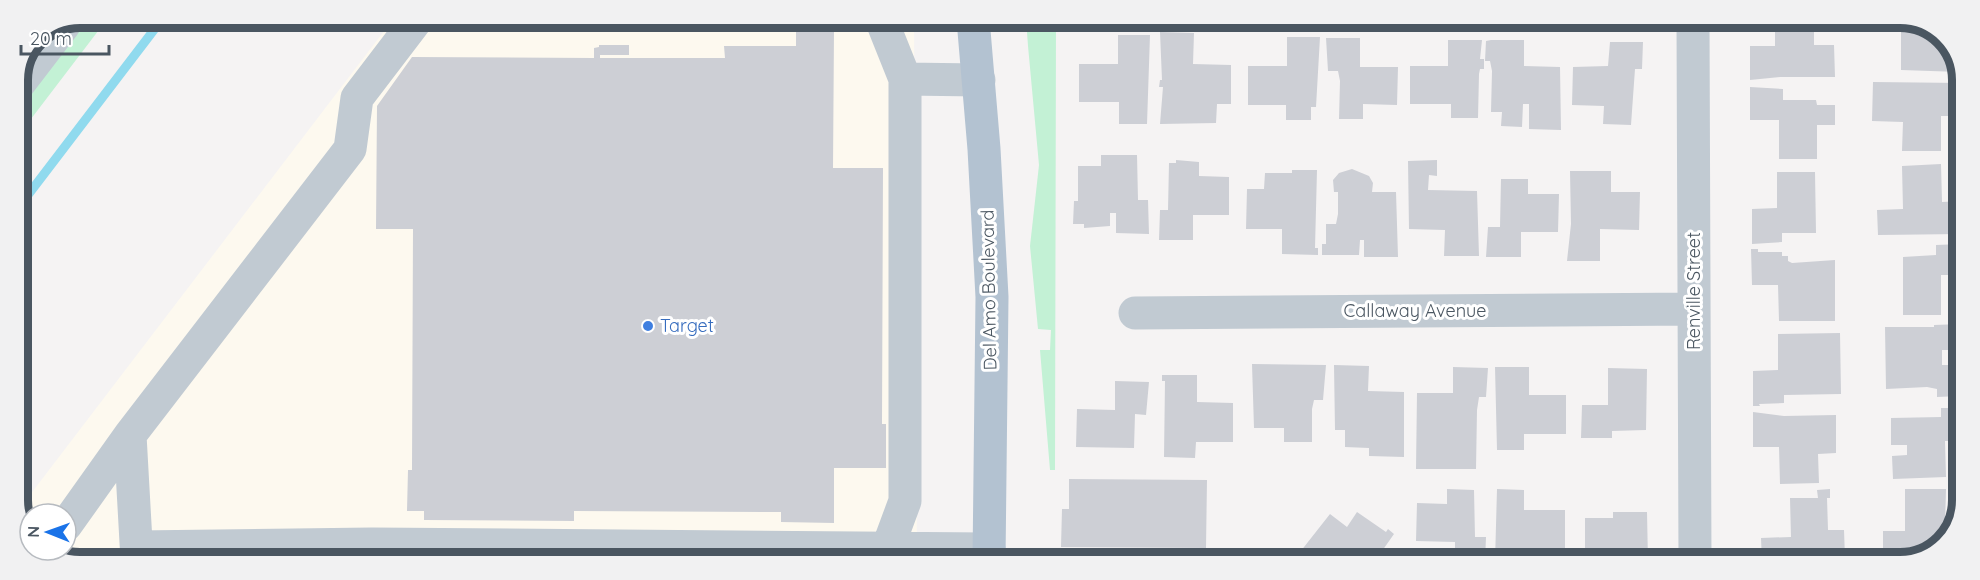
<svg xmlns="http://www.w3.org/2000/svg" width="1980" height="580" viewBox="0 0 1980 580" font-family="Quicksand,sans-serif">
<rect width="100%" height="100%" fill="#f5f3f3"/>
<path fill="#fdf9ef" d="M394 18 914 19 917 561 65 560 49 550H66V514H30V532L20 508Z"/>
<path fill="#c3f1d5" d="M81 18H108L18 136V80L37 36Z
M1031 19H1056L1055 470H1050L1040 350H1050L1051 330 1038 329 1030 246 1039 165 1028 46 1027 32Z"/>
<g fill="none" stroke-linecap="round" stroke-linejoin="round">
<path stroke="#90daee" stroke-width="9" d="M18 208 163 18"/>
</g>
<path fill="#cdcfd5" d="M1775 20H1845V32H1814V45H1834L1835 77H1780L1750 80V46H1775Z
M1901 20H1915L1940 35V41H1947L1960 72 1901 70Z
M796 29 834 30 833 168H883L882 424H886V468H834V523L781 522V512L574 511V521L424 520V511H407L408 470H412L413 229H376L377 106 412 57 594 58V48L599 47V45H629V55H600V58H725L724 46H796Z
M1160 32 1194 33 1193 64 1231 65V104H1217L1216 123 1160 124 1163 87H1159L1160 80H1162Z
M1118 35H1150L1147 124H1119V102H1079V64H1118Z
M1287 37H1320L1316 107H1311V120H1286V105H1248V66H1287Z
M1326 38H1360V67H1398L1397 105 1363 104V119H1339L1340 81 1338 71H1328Z
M1448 40H1482L1480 59H1484V69H1480L1479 74 1478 118H1451V104H1410V66H1448Z
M1491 40H1524V66L1560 67 1561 130 1529 129V104H1523L1522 127 1501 126 1502 112H1491L1492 71 1490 61H1485L1486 41Z
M1610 42H1643L1642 69H1635L1631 125 1603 124 1604 106 1572 105 1573 67 1608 66Z
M1873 82 1962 83V116H1941V151H1902L1903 122 1872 121Z
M1750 87 1783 89V100H1816L1817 105H1835V125H1817V159H1779V120H1750Z
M1101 155H1137L1138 200H1148L1149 234 1116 233V213H1110V226L1084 228V224H1073L1074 201H1078V166H1101Z
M1176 160 1199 162V176L1229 177V215H1193V240H1159L1160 210H1168L1169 163H1176Z
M1437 160V176L1429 175 1428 190 1477 191 1479 256H1444L1445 230 1409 229 1408 161Z
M1941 164 1942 202 1961 201V234L1878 235 1877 210 1903 209 1902 166Z
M1352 169 1369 176 1373 183 1372 192H1396L1398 257H1364V240H1360L1359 255H1322V244H1326V224H1336L1338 214V192H1334L1333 180 1339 173Z
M1292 170H1317L1315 248H1318V255L1282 254V229H1246L1247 189H1264L1265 173H1292Z
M1570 171H1611V192H1640L1639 230 1600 229V261H1567L1571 224Z
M1777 172H1815L1816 233H1782V242L1752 244V209L1777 208Z
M1501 179H1528V194H1559L1558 232H1521V257H1486L1488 227H1500Z
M1961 244V275H1941V315H1903V257L1936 255V245Z
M1751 249H1758V252H1782V256H1788V261L1792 263 1835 260V321H1779L1778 285H1752Z
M1961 324V350H1942V365H1961L1960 396 1937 397V389L1927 387 1886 389 1885 327H1934V325Z
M1840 333 1841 394 1784 395V403L1759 404 1760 406H1753V371L1778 370V334Z
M1252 364 1326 365 1323 400H1314L1312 409V442H1284V428H1254Z
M1334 365 1369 366 1368 391 1404 392V457L1369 456V448L1345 447V430H1335Z
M1453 367 1488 368 1486 397H1479L1477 410 1476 469H1416L1417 393H1453Z
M1495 367H1529V395H1566V434H1524V450H1497Z
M1608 368 1647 369 1646 430 1612 431V438H1581L1582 405H1608Z
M1162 375H1197V402L1233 403V442H1196L1195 458 1164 457 1165 381H1162Z
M1115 381 1149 382 1146 415 1135 414 1134 448 1076 447 1077 409 1115 410Z
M1941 408H1960V441H1945L1946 477 1893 479 1892 456 1907 455V445H1891V418L1941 417Z
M1753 412 1784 416 1836 415V453L1818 454 1819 483 1780 484 1779 447H1753Z
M1069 479 1207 480 1206 548 1061 547 1062 509H1069Z
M1447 489 1474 490 1475 537H1486L1485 562 1455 561V542L1416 541 1417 503 1447 504Z
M1497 489 1524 490V510H1565V549H1526V562H1495Z
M1830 489V498H1827L1828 530H1844L1845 558 1762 562 1761 538 1791 537 1790 498H1818L1817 490Z
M1905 489H1946L1945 526H1953L1938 549 1910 558H1883V531H1905Z
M1357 512 1386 532 1388 529 1394 534 1375 561H1293L1330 514 1347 527Z
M1613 512H1647L1648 562H1610V551H1585V518H1613Z"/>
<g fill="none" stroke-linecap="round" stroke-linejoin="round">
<path stroke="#c1cad2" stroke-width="33" d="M881 19 905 79 979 80
M1693 20 1695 562
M18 85 64 25
M1135 313 1694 309
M130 435 137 560
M66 525 130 435 350 149 357 98 418 18
M137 547 372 544 989 549
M888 547 905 501V79"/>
<path stroke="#b3c2d1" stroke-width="33" d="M973 19 984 149 992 297 989 561"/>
</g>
<circle fill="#3f7fe0" stroke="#fff" stroke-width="2" cx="648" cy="326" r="6"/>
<g text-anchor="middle" stroke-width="6" stroke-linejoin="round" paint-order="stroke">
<g font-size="18" fill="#4a5661" stroke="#fff">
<text transform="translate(989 290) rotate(-91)" y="6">Del Amo Boulevard</text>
<text transform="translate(1694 291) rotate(-90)" y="6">Renville Street</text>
<text x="1415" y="317">Callaway Avenue</text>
</g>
<g font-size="18" fill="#366cbe" stroke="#fff" text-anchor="start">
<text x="660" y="332">Target</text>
</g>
</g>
<path d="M0 0H1980V580H0ZM80 28H1900A52 52 0 0 1 1952 80V500A52 52 0 0 1 1900 552H80A52 52 0 0 1 28 500V80A52 52 0 0 1 80 28Z" fill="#f1f1f2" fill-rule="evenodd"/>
<path fill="none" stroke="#4a5661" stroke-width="8" d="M80 28H1900A52 52 0 0 1 1952 80V500A52 52 0 0 1 1900 552H80A52 52 0 0 1 28 500V80A52 52 0 0 1 80 28Z"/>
<g transform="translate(48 532) rotate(271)"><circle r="28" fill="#ffffff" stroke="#b7bbc0" stroke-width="1.5"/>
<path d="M0-4.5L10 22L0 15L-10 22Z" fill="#1a73e8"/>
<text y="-9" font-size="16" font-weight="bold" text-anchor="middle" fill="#4a5661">N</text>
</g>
<path d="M21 45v9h88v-9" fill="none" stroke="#4a5661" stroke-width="3"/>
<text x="30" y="45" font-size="18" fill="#4a5661" stroke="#ffffff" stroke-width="4.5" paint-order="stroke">20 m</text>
</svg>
